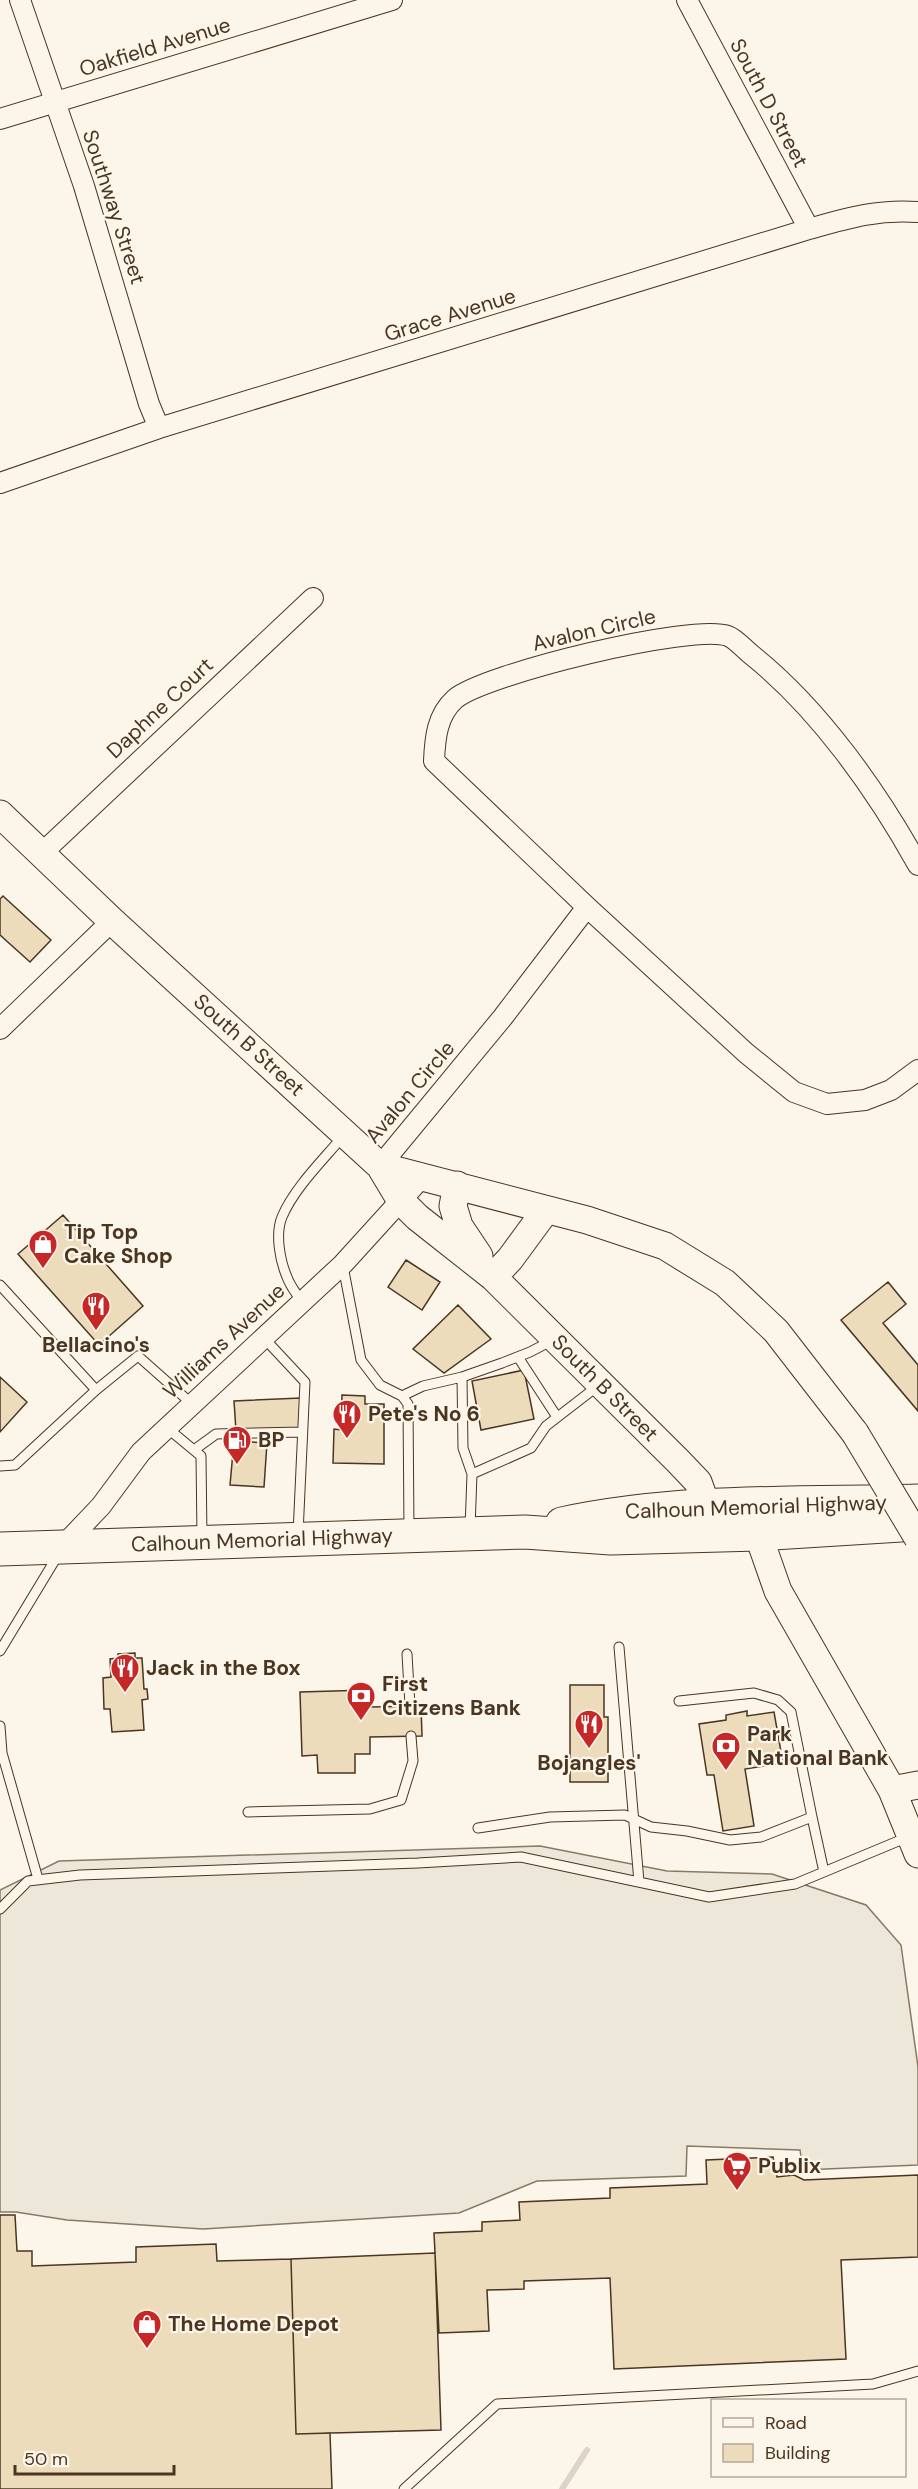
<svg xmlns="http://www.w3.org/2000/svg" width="918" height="2489" viewBox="0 0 918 2489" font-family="'DM Sans',sans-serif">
<rect width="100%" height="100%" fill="#fbf6e9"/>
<path fill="#ede7d9" stroke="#887966" stroke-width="1.5" d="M540 1846 667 1871 772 1874 866 1905 901 1945 918 2067V2165L803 2170 800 2150 687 2146 686 2176 537 2181 459 2213 203 2229 67 2220 16 2212H0V1890L59 1861Z"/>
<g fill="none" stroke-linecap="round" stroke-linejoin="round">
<path stroke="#dcd4c6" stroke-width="6" d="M562 2489 587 2450"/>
</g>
<path fill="#ecdcbc" stroke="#4a3520" stroke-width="1.5" d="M3 896 51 940 30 962 0 935V899Z
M63 1215 143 1306 99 1345 18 1254Z
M406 1260 440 1282 422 1310 388 1287Z
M888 1282 906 1304 883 1323 918 1365V1411L841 1320Z
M458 1305 491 1339 444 1373 413 1349Z
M524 1370 534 1419 481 1430 472 1381Z
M0 1377 27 1402 0 1432Z
M342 1395 365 1396V1404H384V1464L333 1463 334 1429 341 1430Z
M301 1398 302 1428 236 1431 234 1401Z
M234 1441 267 1443 264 1487 230 1485Z
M135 1653V1658H142L144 1689H147L148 1699 142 1700 144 1730 112 1732 110 1709H104L103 1678 111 1677 110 1659 118 1658V1654Z
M570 1685H604V1717H608V1782H570Z
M368 1690 369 1707 421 1706 422 1736 370 1737V1754H355V1773H318L317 1755 302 1756 300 1692Z
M747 1711V1716L774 1712 783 1763 745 1769 754 1826 723 1831 714 1775H707L699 1724 726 1720V1715Z
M773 2157 777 2177 794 2175 804 2180 918 2175V2257L841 2260 846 2359 614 2369 610 2278 524 2281V2289L487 2290 489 2331 439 2333 434 2233 482 2231V2222L520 2220 519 2202 610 2198V2188L707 2184 706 2160Z
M0 2215H15L17 2251H32V2266L136 2262V2247L216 2244 217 2261 291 2259 296 2434 330 2433 332 2489H0Z
M435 2253 441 2430 296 2434 291 2259Z"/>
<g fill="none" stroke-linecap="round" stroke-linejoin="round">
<g stroke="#4a3520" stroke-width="11">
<path id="lane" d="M343 1266 361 1360 380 1385 402 1396 408 1404 409 1531
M0 1285 96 1390 138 1356 191 1403
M301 1301C297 1294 290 1286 287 1277 280 1261 275 1234 282 1217 294 1188 324 1159 344 1135
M263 1337 305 1382 298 1534
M518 1357 557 1417
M462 1377 463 1448 472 1474 470 1529
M402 1396 423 1386 462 1377 502 1363 530 1352 551 1341
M166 1427 201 1456 202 1537
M194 1450 216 1434 302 1432
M0 1466 15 1465 96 1390
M472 1474 531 1448 546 1426 599 1385
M619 1647 639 1882
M0 1651 58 1555
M407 1654 410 1706
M0 1726 2 1753 38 1879
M248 1812 370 1809 401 1800 413 1761 411 1736
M812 1817 824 1872
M478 1828 550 1817 625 1815 651 1827 687 1831 730 1840 761 1837 812 1817 791 1712 778 1700 754 1693 679 1701
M0 1909 28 1881 80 1875 418 1863 521 1857 709 1897 795 1884 908 1837
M404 2489 497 2404 873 2384 918 2371"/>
</g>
<g stroke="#4a3520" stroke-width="22">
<path id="street" d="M20 0 84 186 149 404 159 428
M687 0 809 229
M0 119 392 0
M0 483 159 428 809 229C848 218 878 209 918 212
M41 854 313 598
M918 865C877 791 819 709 753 656 745 650 736 639 728 636 693 623 484 674 455 699 437 715 435 738 434 761L587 907 746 1053 794 1092 827 1104 865 1100 891 1090 918 1070
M0 1029 112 921
M380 1166 503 1017 587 907
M63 1546 101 1506 141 1452 343 1264 423 1176"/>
</g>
<g stroke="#4a3520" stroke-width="29">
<path id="secondary" d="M0 814 112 921 380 1166 401 1201 417 1217 493 1277 678 1461 698 1482 707 1507
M380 1166 587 1220 665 1246 725 1283 776 1331 855 1433
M457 1185 453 1206 459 1226 479 1256
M493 1277 510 1259 546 1210
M758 1534 778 1591 892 1790 918 1854
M892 1790 918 1785"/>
</g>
<g stroke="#4a3520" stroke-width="35">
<path id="highway" d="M562 1524C678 1499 800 1504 918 1501
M0 1549 525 1532 611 1538 758 1534 918 1524"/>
</g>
<use href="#lane" stroke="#fbf6e9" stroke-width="9"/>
<use href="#street" stroke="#fbf6e9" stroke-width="20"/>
<use href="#secondary" stroke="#fbf6e9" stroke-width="27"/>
<use href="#highway" stroke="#fbf6e9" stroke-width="33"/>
<g stroke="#4a3520" stroke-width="29" stroke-linecap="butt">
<path id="secondary-bridge" d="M855 1433 918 1538"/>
</g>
<use href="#secondary-bridge" stroke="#fbf6e9" stroke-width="27"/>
</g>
<defs>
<g id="shop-pin" transform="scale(1.5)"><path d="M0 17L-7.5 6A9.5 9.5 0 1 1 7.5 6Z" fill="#c62828" stroke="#fbf6e9"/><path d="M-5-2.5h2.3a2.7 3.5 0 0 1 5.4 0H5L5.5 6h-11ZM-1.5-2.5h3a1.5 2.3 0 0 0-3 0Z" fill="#fff"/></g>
<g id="restaurant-pin" transform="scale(1.5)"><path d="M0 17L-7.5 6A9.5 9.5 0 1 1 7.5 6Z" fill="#c62828" stroke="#fbf6e9"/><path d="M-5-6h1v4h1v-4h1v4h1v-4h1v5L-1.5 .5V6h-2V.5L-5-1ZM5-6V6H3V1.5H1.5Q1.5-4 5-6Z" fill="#fff"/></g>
<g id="fuel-pin" transform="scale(1.5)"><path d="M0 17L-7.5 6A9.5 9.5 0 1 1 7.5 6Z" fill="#c62828" stroke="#fbf6e9"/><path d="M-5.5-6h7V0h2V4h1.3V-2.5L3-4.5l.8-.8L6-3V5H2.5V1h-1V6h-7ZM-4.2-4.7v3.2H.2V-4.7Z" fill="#fff"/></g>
<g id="bank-pin" transform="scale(1.5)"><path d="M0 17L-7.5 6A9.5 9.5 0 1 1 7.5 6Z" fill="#c62828" stroke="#fbf6e9"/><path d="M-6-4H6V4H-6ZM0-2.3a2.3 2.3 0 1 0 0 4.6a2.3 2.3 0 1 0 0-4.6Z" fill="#fff"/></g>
<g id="supermarket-pin" transform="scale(1.5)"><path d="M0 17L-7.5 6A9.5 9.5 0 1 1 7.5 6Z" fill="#c62828" stroke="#fbf6e9"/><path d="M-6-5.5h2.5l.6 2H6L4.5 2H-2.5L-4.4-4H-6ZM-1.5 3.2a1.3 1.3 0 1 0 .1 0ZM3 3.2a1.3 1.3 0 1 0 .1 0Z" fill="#fff"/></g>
</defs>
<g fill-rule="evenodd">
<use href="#shop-pin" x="43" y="1244"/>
<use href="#restaurant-pin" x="96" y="1306"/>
<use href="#restaurant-pin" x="347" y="1414"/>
<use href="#fuel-pin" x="237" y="1440"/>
<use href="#restaurant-pin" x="125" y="1668"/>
<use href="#bank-pin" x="361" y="1696"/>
<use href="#restaurant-pin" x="589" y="1724"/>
<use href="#bank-pin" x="726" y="1746"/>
<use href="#supermarket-pin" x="737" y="2166"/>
<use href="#shop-pin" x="147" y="2324"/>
</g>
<g text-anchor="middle" stroke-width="4.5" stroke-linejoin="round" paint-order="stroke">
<g font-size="21" fill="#4a3520" stroke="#fbf6e9">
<text transform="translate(155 47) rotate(-17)" y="7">Oakfield Avenue</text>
<text transform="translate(769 103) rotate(62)" y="7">South D Street</text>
<text transform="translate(114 207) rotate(72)" y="7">Southway Street</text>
<text transform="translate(450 315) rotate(-17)" y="7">Grace Avenue</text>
<text transform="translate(594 630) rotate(-13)" y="7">Avalon Circle</text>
<text transform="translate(160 708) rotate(-43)" y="7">Daphne Court</text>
<text transform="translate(249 1045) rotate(42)" y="7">South B Street</text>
<text transform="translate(410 1092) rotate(-50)" y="7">Avalon Circle</text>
<text transform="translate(224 1341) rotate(-43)" y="7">Williams Avenue</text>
<text transform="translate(605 1388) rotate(45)" y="7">South B Street</text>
<text transform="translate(756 1507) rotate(-2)" y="7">Calhoun Memorial Highway</text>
<text transform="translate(262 1540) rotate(-2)" y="7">Calhoun Memorial Highway</text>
</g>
<g font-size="21" font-weight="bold" fill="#4a3520" stroke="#fbf6e9" text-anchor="start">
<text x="64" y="1239">Tip Top<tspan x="64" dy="24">Cake Shop</tspan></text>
<text x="96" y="1352" text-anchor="middle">Bellacino's</text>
<text x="368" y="1421">Pete's No 6</text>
<text x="258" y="1447">BP</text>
<text x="146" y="1675">Jack in the Box</text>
<text x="382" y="1691">First<tspan x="382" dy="24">Citizens Bank</tspan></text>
<text x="747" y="1741">Park<tspan x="747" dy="24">National Bank</tspan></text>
<text x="589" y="1770" text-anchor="middle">Bojangles'</text>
<text x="758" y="2173">Publix</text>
<text x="168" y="2331">The Home Depot</text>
</g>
</g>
<rect x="711" y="2399" width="195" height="78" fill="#fbf6e9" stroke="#b4a999" stroke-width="1.5"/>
<rect x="723" y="2418" width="30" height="9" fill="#fbf6e9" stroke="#b4a999" stroke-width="1.5"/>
<text x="765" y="2429" font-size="18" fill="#4a3520">Road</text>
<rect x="723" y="2444" width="30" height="18" fill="#ecdcbc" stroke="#b4a999" stroke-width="1.5"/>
<text x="765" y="2459" font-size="18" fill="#4a3520">Building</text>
<path d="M15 2465v9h159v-9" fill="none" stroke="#4a3520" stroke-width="3"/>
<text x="24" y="2465" font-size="18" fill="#4a3520" stroke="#fbf6e9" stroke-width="4.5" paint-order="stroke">50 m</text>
</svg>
